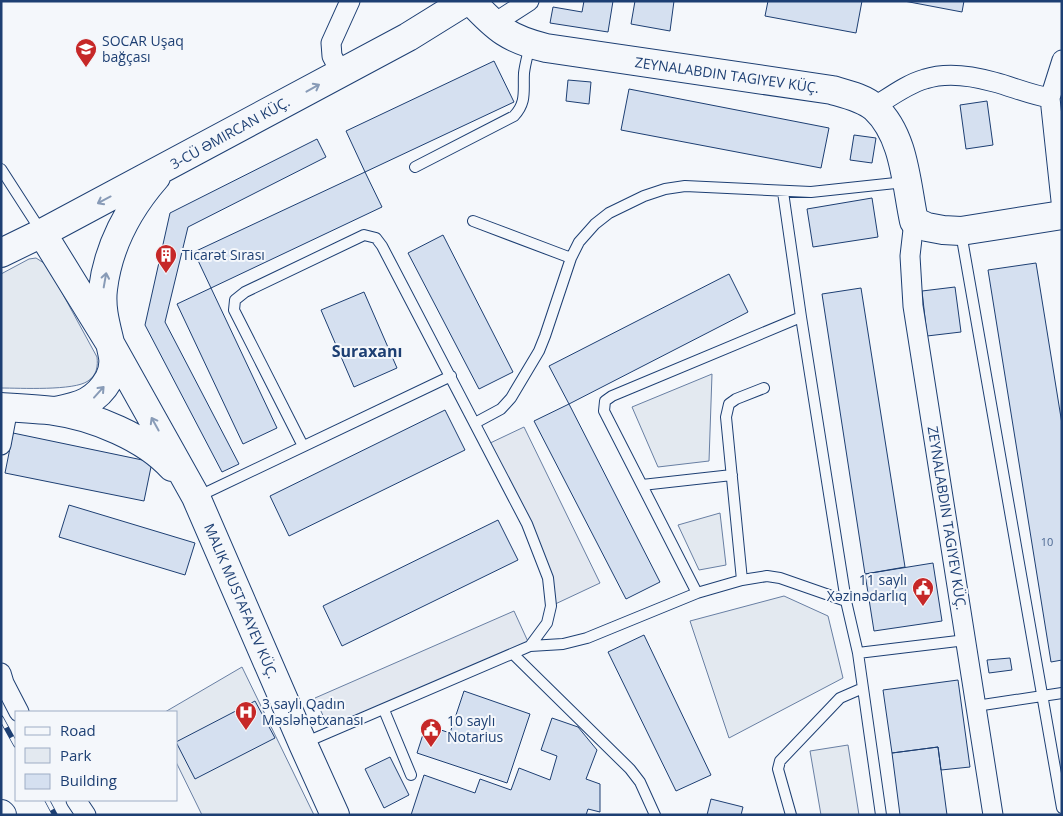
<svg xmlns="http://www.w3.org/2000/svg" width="1063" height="816" viewBox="0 0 1063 816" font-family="'Open Sans',sans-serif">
<rect width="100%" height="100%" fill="#f4f7fb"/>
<path fill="#e3e9f0" stroke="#687fa3" d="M36 258 47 265 97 357C98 366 97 375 88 381 74 391 20 388 1 388V274L29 259Z
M712 374 709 461 658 467 632 407Z
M720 513 726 565 699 570 678 525Z
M784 596 828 616 843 678 729 738 690 621Z
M242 667 314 815H202L176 762V712H165Z
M848 745 859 815H821L810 751Z"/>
<path fill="#e3e8f0" stroke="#687fa3" d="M524 427 600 583 551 606 548 578 486 445Z
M514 611 530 646 331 733 315 698Z"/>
<path fill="#d5e0f0" stroke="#1d3f73" d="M584 1H613L608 32 550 23 553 7 582 12Z
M635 1H674L670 31 631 24Z
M768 1H862L856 33 765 16Z
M904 1H964L962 12Z
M494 61 514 102 365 172 346 131Z
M568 80 591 82 589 104 566 101Z
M629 89 829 128 821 168 621 130Z
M987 101 993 145 966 149 960 105Z
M854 135 876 138 872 163 850 160Z
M317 139 326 157 188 227 165 322 239 464 222 472 145 325 170 213Z
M365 172 382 207 211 288 194 252Z
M872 198 878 237 813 247 807 209Z
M443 235 513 372 479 389 408 253Z
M1036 263 1062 424V660L1051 662 988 270Z
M729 274 748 312 569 404 549 366Z
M955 287 961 332 927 336 922 291Z
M211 288 277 428 243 444 177 304Z
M861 288 905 567 865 574 822 294Z
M364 292 397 368 354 387 321 310Z
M569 404 660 582 626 599 534 421Z
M445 410 465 450 289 536 270 496Z
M13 433 152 462 144 501 5 473Z
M69 505 195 543 185 575 59 537Z
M498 520 518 560 342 646 323 606Z
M933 563 942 621 874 631 865 574Z
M644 635 711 775 676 791 608 652Z
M1010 658 1012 670 989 673 987 660Z
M958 680 970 767 941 770 938 747 892 753 883 690Z
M464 691 530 714 507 783 417 753 426 725 450 733Z
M255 701 275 738 195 779 176 742Z
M552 718 578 727 597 750 586 779 600 784V812L588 809 586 815H411L424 775 475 793 480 779 511 790 519 768 550 780 557 756 541 750Z
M938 747 947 815H900L892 753Z
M390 757 409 795 384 808 365 769Z
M711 799 743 807 741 815H707Z"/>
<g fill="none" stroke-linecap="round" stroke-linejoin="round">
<g stroke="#1d3f73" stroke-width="12">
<path id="lane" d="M415 167 514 116C527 102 523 91 524 73 525 64 528 54 530 45
M1 169 41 231
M783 192 801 317 846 601 858 653 881 815
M473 221 571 258
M961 233 1062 808
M475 423 501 409 511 398 539 351 545 336 571 258 579 242 595 224 609 213 644 196 665 189 685 186 811 192 905 182
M303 446 234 310 235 300 245 292 364 235 376 238 382 246 527 524 548 578 551 606 547 623 530 646 304 743
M642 485 732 475
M197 497 451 376
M742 580 726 417 729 404 736 399 764 388
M697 593 604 411 605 401 612 396 801 317
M530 646 563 644 587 638 697 593 742 580 767 576 780 578 846 601
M858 653 966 640
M513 654 630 769 640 782 655 815
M976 706 1062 693
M384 710 411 775
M791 815 778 769 780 761 840 698 863 688"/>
</g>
<g stroke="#1d3f73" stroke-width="21">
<path id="street" d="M493 24 529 1
M1062 60 1050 98 1062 210
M341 73 332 56 331 43 350 1
M874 107C890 97 907 84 925 79 946 72 973 76 994 82 1013 87 1031 95 1050 98
M914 221 910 256 913 306 993 815
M1 445 8 408
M1 673 4 683 19 712
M76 800 86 815"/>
</g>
<g stroke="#1d3f73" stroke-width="30">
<path id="secondary" d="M471 1C497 29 509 39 546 48L832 90C846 94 864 98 875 108 905 136 906 184 914 221L927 227 943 230 961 231 1062 215
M42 233 408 37 466 1
M1 253 42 233 111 345 196 497 303 744 335 815
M1 407C19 408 38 409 55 411 93 416 146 438 172 467
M56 411C80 406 96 402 109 379 112 373 114 364 113 357 109 334 100 313 103 289 108 247 129 208 156 177
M1 814 2 815"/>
</g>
<use href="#lane" stroke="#f4f7fb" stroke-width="10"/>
<use href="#street" stroke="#f4f7fb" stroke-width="19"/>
<use href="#secondary" stroke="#f4f7fb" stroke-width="28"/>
<g stroke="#1d3f73" stroke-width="5.5">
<path id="rail" d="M1 718 16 745
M47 800 55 815"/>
</g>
<use href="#rail" stroke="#f4f7fb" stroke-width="4" stroke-dasharray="11" stroke-linecap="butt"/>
</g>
<defs><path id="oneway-shaft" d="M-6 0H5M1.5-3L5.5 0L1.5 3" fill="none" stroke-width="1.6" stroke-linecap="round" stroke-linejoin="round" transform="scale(1.25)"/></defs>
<g stroke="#889bb7">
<use href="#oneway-shaft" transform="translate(313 88) rotate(-29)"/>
<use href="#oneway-shaft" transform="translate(104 200) rotate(152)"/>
<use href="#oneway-shaft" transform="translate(105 280) rotate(-80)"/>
<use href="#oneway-shaft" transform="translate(99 392) rotate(-48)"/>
<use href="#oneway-shaft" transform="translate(155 424) rotate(-119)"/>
</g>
<defs>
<g id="school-pin" transform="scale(1.125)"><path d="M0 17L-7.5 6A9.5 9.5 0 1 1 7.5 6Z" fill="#c62828" stroke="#f4f7fb"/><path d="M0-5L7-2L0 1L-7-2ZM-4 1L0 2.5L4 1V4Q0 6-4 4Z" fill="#fff"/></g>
<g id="building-pin" transform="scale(1.125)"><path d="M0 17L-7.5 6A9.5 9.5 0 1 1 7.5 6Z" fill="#c62828" stroke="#f4f7fb"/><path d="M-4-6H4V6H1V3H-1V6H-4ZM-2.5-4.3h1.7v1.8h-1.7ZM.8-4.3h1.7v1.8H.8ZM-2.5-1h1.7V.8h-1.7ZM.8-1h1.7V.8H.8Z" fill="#fff"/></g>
<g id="civic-pin" transform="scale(1.125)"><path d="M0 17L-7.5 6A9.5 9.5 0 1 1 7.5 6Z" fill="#c62828" stroke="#f4f7fb"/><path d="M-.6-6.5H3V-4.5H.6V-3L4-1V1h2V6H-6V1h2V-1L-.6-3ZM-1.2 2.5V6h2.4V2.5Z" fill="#fff"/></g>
<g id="hospital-pin" transform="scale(1.125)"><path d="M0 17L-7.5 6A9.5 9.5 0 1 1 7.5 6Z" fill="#c62828" stroke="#f4f7fb"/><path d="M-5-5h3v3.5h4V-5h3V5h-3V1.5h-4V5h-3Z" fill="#fff"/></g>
</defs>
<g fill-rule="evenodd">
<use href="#school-pin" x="86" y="49"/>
<use href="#building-pin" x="166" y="255"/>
<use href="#civic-pin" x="923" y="588"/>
<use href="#hospital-pin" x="246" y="712"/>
<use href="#civic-pin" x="431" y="729"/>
</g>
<g text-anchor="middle" stroke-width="4" stroke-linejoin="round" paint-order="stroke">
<g font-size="11" fill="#4b6792">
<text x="1047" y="546">10</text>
</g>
<g font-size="14" fill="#1d3f73" stroke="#f4f7fb" text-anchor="start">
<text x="102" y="46">SOCAR Uşaq<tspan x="102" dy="16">bağçası</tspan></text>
<text x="182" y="260">Ticarət Sırası</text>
<text x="907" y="585" text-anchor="end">11 saylı<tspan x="907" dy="16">Xəzinədarlıq</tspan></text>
<text x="262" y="709">3 saylı Qadın<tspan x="262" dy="16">Məsləhətxanası</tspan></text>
<text x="447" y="726">10 saylı<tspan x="447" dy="16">Notarius</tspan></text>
</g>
<g font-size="14" fill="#1d3f73" stroke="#f4f7fb">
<text transform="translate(727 75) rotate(8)" y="5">ZEYNALABDIN TAGIYEV KÜÇ.</text>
<text transform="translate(230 133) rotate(-29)" y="5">3-CÜ ƏMIRCAN KÜÇ.</text>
<text transform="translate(947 518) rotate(81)" y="5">ZEYNALABDIN TAGIYEV KÜÇ.</text>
<text transform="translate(241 601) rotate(67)" y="5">MALIK MUSTAFAYEV KÜÇ.</text>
</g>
<g font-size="16" font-weight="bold" fill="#1d3f73" stroke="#f4f7fb">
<text x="367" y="357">Suraxanı</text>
</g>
</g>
<rect width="1063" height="816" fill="none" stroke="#1d3f73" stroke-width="5"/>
<rect x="15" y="711" width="162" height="90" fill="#f4f7fb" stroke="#9eadc5"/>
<rect x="25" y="727" width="25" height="8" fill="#f4f7fb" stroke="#9eadc5"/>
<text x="60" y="736" font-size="15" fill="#1d3f73">Road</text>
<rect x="25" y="748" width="25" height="15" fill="#e3e9f0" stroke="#9eadc5"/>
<text x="60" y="761" font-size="15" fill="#1d3f73">Park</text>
<rect x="25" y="774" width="25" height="15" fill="#d5e0f0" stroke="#9eadc5"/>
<text x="60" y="786" font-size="15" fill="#1d3f73">Building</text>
</svg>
